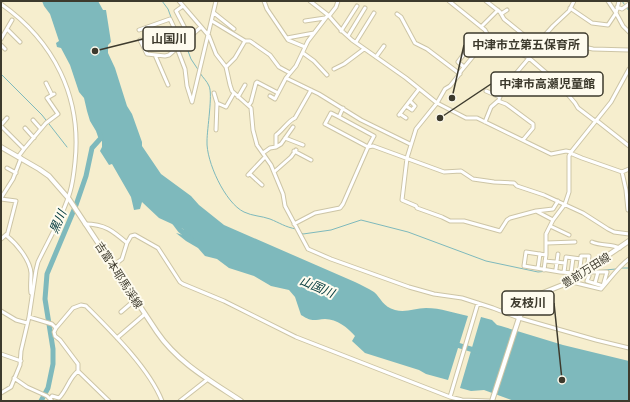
<svg xmlns="http://www.w3.org/2000/svg" width="630" height="402" viewBox="0 0 630 402" font-family="'Varela Round','Noto Sans JP',sans-serif">
<rect width="100%" height="100%" fill="#f6eece"/>
<path fill="#7eb9bc" d="M42 1H98L103 10H106L111 42 108 45V53L115 68 127 106 132 114 142 142V146L161 174 191 196 199 205 224 225 355 282C361 285 368 288 374 292 381 298 383 307 395 310 406 313 415 308 426 308 441 308 454 313 468 316L448 380 426 374 419 370 365 353 352 341 355 336C348 328 337 319 325 319 313 320 312 322 301 315L295 297 289 290 271 286 254 276 229 268 217 259 205 256 198 248 186 241 176 233 187 236 183 229 159 218 142 202 140 209 134 210 131 197 112 164 109 165 100 151 102 147V141L90 121 87 111 84 98 79 92 70 65 61 48 57 47 56 43 59 41 50 14 44 6Z
M481 317 492 320 497 325 501 326 563 345 629 361V401H514L484 390 471 391 460 388Z"/>
<g fill="none" stroke-linecap="round" stroke-linejoin="round">
<path stroke="#7eb9bc" stroke-width="1" d="M162 1 168 9 172 20
M622 1 629 11
M185 43 191 59 199 71
M200 73C203 78 207 81 209 86 213 94 207 129 207 141 206 161 225 203 244 212 252 216 262 216 270 219 280 223 285 227 296 229
M1 74 42 115 67 147
M299 230 303 234 331 230 361 220 408 232 486 261 538 272 548 271
M621 268H629
M595 271 616 269"/>
<path stroke="#7eb9bc" stroke-width="5" d="M174 222 180 230 191 239
M454 344 477 351
M41 401 48 388 53 364V349L45 299 47 274 76 205 86 176 92 148 101 138 99 132"/>
<g stroke="#cdc5a6" stroke-width="5">
<path id="minor" d="M179 1 209 36 216 54 226 67 230 85 232 91 251 108 253 130 257 145 271 165 283 194 285 206 308 249 331 259 409 287 434 294 462 298 493 308 519 318 596 340 629 348
M264 1 267 9 288 40 305 47
M310 1 328 15 342 31 352 40 406 78 437 103 466 118H477L551 154 566 151 571 152
M449 1 485 30 489 37 529 58 559 84 575 103 578 108 595 121
M486 1 500 12 504 19 536 45
M619 1 616 13 623 26 629 32
M1 4C54 41 82 97 75 162 74 172 73 182 70 192 63 216 49 239 38 262L36 270 29 317 21 351 20 365 11 387 1 393
M183 6 176 11 189 36
M617 7 622 9 629 4
M570 8 592 23 608 25 616 13 608 1
M214 13 234 29
M397 14 401 17 415 43 427 49 460 74
M501 14 507 10
M328 15 308 41 296 66 286 78 319 94 361 120 410 144
M329 16 336 7 338 1
M212 21 245 41 235 58 226 67
M305 21 325 18
M481 27 498 10
M7 29 20 42
M139 30 170 19 178 36 182 43
M341 31 357 6
M348 36 365 8
M489 37 461 71 458 76 450 86 445 89 437 103 416 129 407 158 402 200 416 206 417 208 442 217 450 221H464L500 231 507 220 510 218 536 211 553 209 558 201
M287 38 314 33
M1 39 12 20
M140 40 147 54 165 56 169 55 201 27
M245 41H250L270 55 279 67 290 73
M356 42 374 13
M537 44 574 45 593 49 629 50
M1 45 5 49
M177 48 185 69 187 86 192 102 216 1
M303 53 314 61 327 75
M155 55 168 85
M526 56 553 26 569 11 574 1
M376 57 384 46
M464 67 458 62 466 51 473 56
M334 69 344 64 364 49
M46 83 52 95
M486 91 500 97
M214 93 217 103
M270 96 275 99 276 97 286 78
M238 97 245 85
M498 101 506 104 533 124V128L523 140
M249 105 251 102 256 83 257 82 278 93
M406 106 412 110 415 106 410 101
M400 114 406 118
M399 115 419 89
M339 117 374 136 368 147 325 124 331 113 339 117 343 108
M33 120 41 129
M596 120 629 146
M485 122 491 107 499 100 501 91 529 58
M1 125 7 118
M1 126 24 149 18 157
M25 128 34 138
M216 130 217 103 226 107 234 93
M285 138 303 145
M276 147 281 144 293 127
M24 149 46 123 58 114 47 98 54 94
M294 151 311 160
M263 153 270 148 276 147V135C282 131 289 120 295 118L311 90
M570 153 582 158 622 172 629 169
M7 168 16 173
M274 172 291 157 296 150
M622 172 626 190 628 210
M250 174 262 185
M248 175 265 157
M1 198 13 179 21 158
M1 199 16 201 7 236C17 244 30 260 31 273 31 280 30 287 31 293
M536 211 553 220
M85 224C105 224 113 231 127 243L122 259 113 266
M294 224 315 213 340 208 343 204 368 147 373 146 444 172 461 171 473 179 494 182 514 183 517 186 544 195 583 213 608 229 614 232 629 234
M550 226 569 235
M1 239 7 234
M592 242C601 246 611 244 620 248
M127 243 131 236 135 235 158 248 180 282 183 284 224 301 296 337 450 397 462 400 489 401
M547 243 575 242
M546 255 526 252 524 266 560 272 574 273 579 275 581 259
M545 261 565 263
M538 268 540 254
M556 269 558 254
M544 270 546 255V234L553 220 565 204 569 192V156L571 152 611 102 629 69
M564 272 566 257 581 259V256H589L587 269
M584 272 589 276 587 281 603 286 607 272H590
M571 273 573 258
M568 281 601 289C610 279 618 267 629 259
M595 283 598 272
M1 311 16 320 27 323
M121 312 135 300
M29 317 52 324 56 328 54 332 55 336 60 340 78 364V371L109 401
M56 328 73 308 81 305 86 306C111 331 149 368 162 401
M117 338 145 314
M1 354 21 361
M14 378 27 387 47 396 52 401
M450 397 478 303
M50 399 52 396 59 398C67 390 69 378 78 371
M180 401 208 379"/>
</g>
<g stroke="#cdc5a6" stroke-width="6">
<path id="major" d="M1 147 39 169 49 176 69 199 157 332C178 363 211 381 241 401
M492 401 519 318 526 305 535 296 565 284 579 275 629 241"/>
</g>
<use href="#minor" stroke="#fff" stroke-width="3"/>
<use href="#major" stroke="#fff" stroke-width="4"/>
</g>
<g text-anchor="middle" stroke-width="4" stroke-linejoin="round" paint-order="stroke">
<g font-size="11" fill="#3d3a2d" stroke="#fefbee">
<text transform="translate(586 270) rotate(-32)" y="4">豊前万田線</text>
<text transform="translate(119 275) rotate(57)" y="4">吉富本耶馬渓線</text>
</g>
<g font-size="12" font-style="italic" fill="#00383b" stroke="#fefbee">
<text transform="translate(58 222) rotate(-67)" y="4">黒川</text>
<text transform="translate(317 287) rotate(23)" y="4">山国川</text>
</g>
</g>
<path fill="none" stroke="#3d3a2d" stroke-width="1.5" d="M95 51L143 39M452 98L464 45M440 118L491 84M562 380L554 303"/>
<g fill="#3d3a2d" stroke="#fefbee" stroke-width="1.5">
<circle cx="95" cy="51" r="4"/>
<circle cx="452" cy="98" r="4"/>
<circle cx="440" cy="118" r="4"/>
<circle cx="562" cy="380" r="4"/>
</g>
<g fill="#fefbee" stroke="#3d3a2d" stroke-width="1.5">
<rect x="143" y="27" width="52" height="24" rx="4"/>
<rect x="464" y="33" width="124" height="24" rx="4"/>
<rect x="491" y="72" width="112" height="24" rx="4"/>
<rect x="502" y="291" width="52" height="24" rx="4"/>
</g>
<g font-size="12" text-anchor="middle" font-weight="bold" fill="#3d3a2d">
<text x="169" y="43">山国川</text>
<text x="526" y="49">中津市立第五保育所</text>
<text x="547" y="88">中津市高瀬児童館</text>
<text x="528" y="307">友枝川</text>
</g>
<rect width="630" height="402" fill="none" stroke="#3d3a2d" stroke-width="4"/>
</svg>
